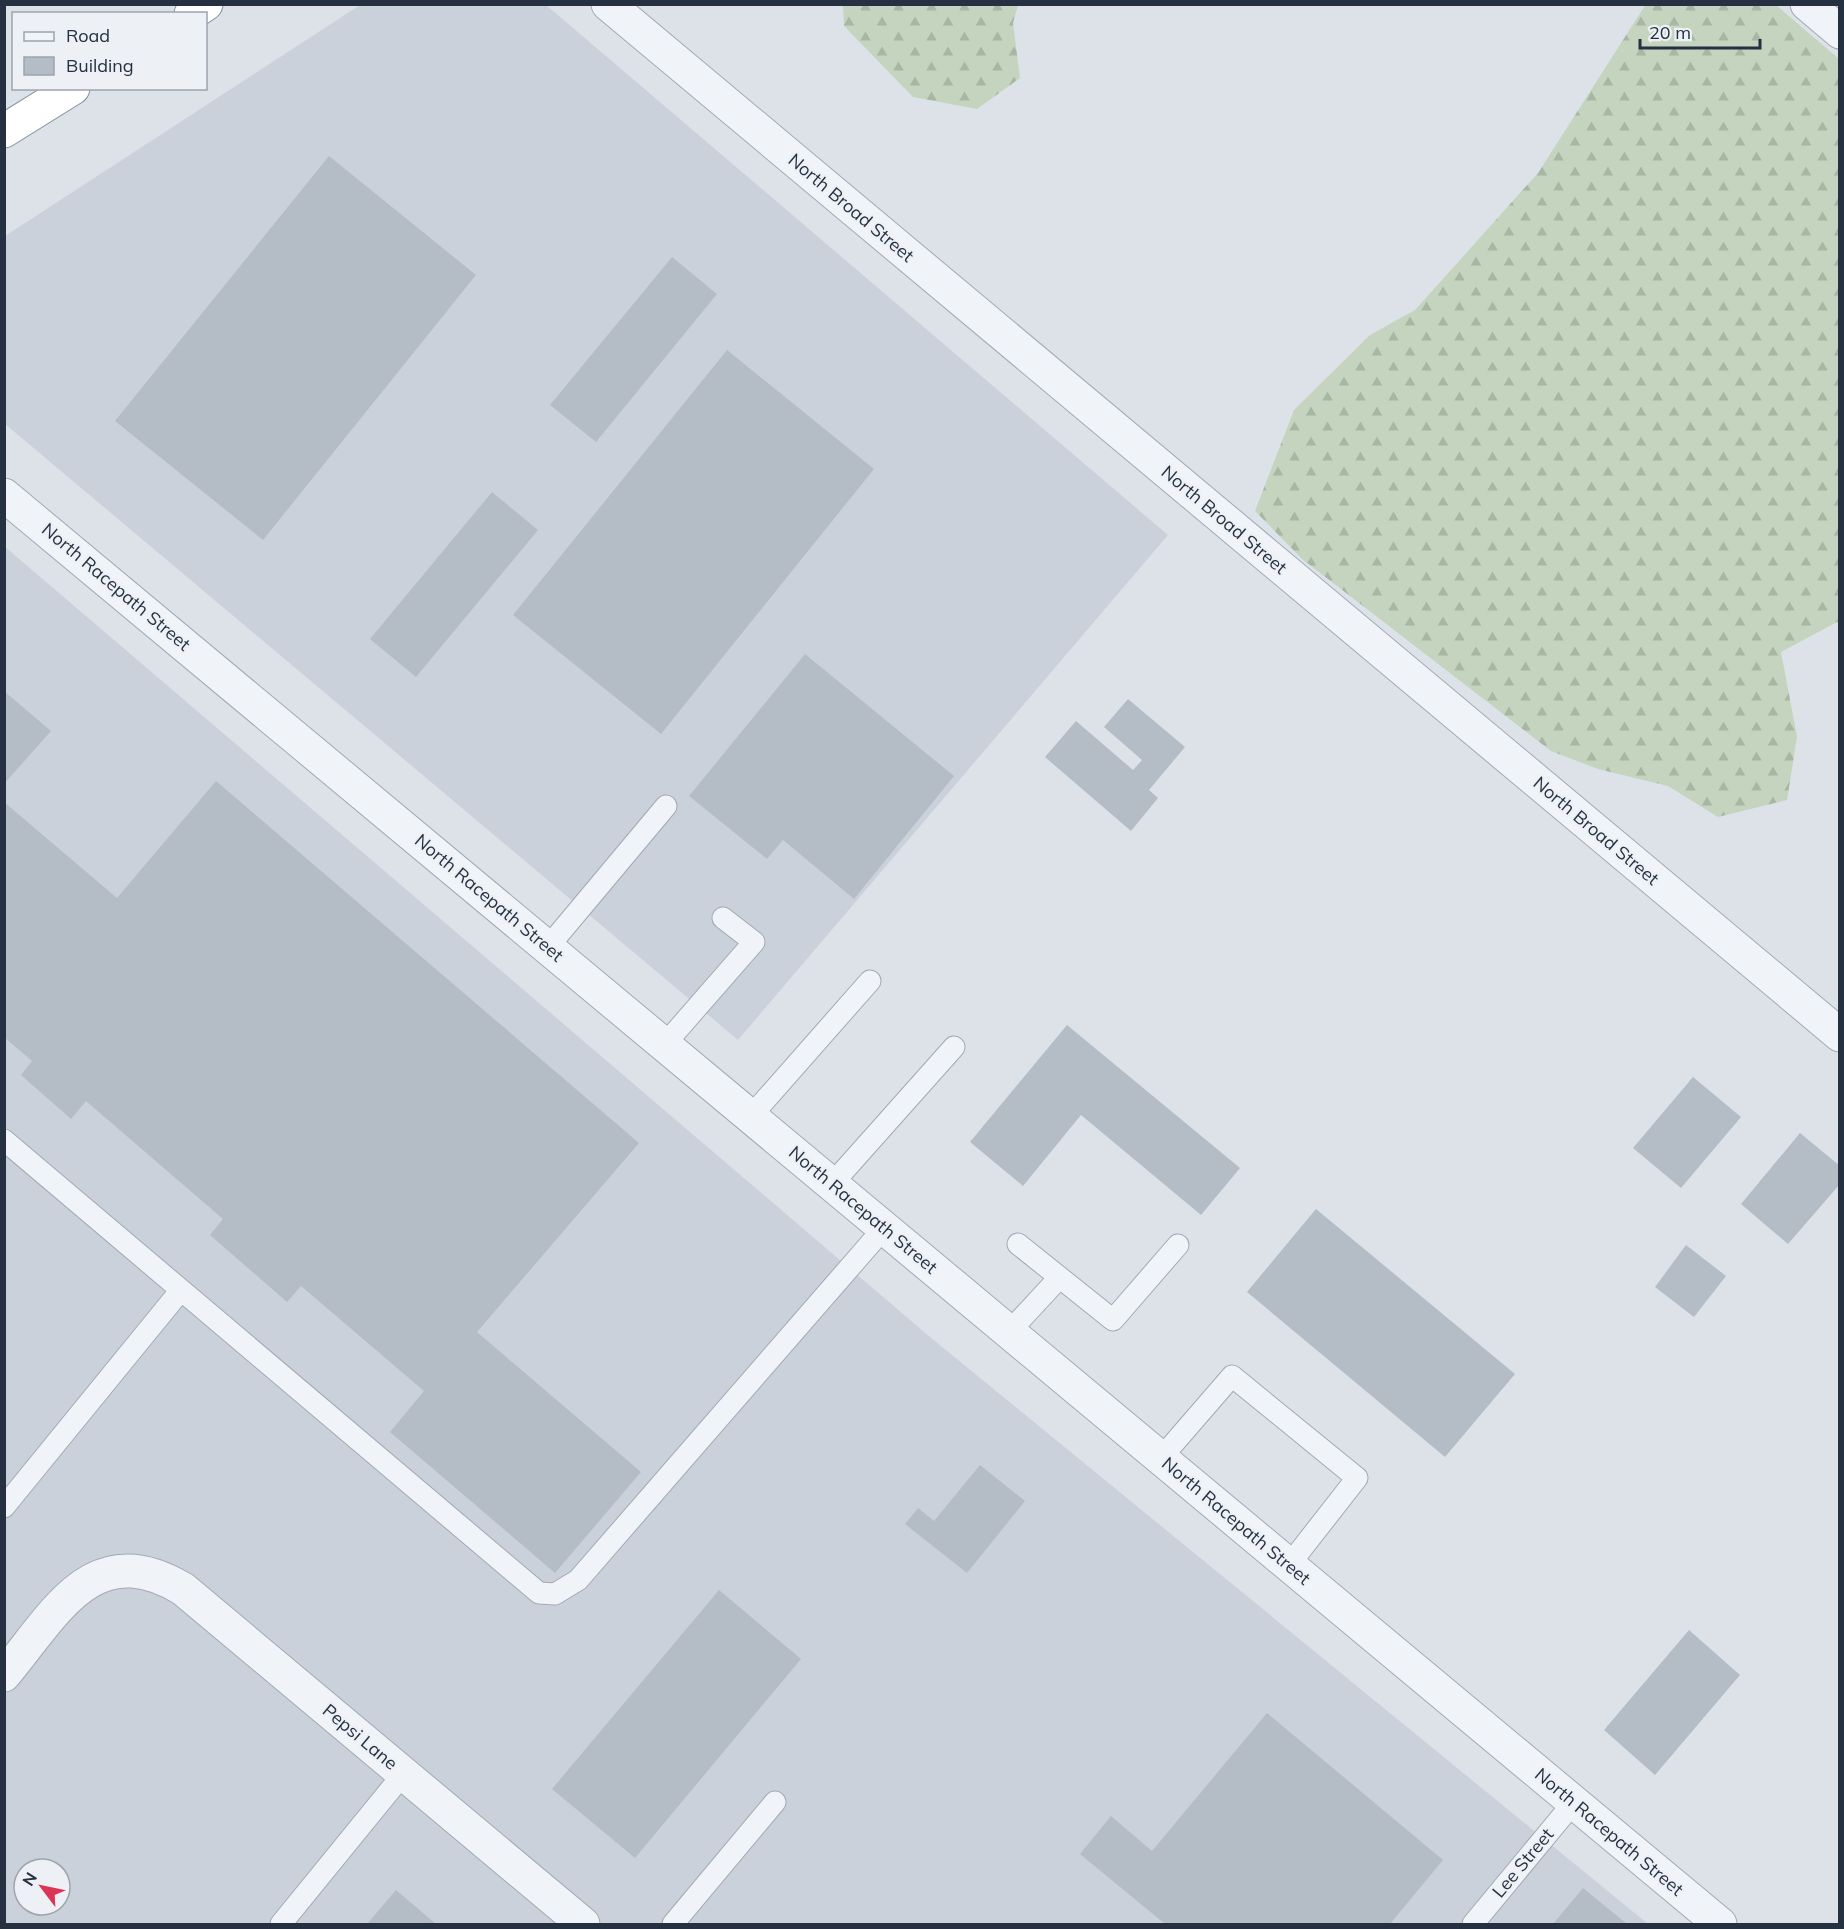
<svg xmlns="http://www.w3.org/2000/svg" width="1844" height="1929" viewBox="0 0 1844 1929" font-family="Mulish,sans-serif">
<defs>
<pattern id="forest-firs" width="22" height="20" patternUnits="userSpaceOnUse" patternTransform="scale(1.5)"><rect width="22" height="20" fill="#c4d4be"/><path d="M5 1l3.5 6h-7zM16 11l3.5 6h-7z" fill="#a8b6a4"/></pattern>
</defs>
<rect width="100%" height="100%" fill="#dde2e9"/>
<path fill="#cbd1db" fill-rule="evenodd" d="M360 5H546L1168 535 738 1040 5 424V236Z
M4 546 930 1337 1648 1924H5ZM24 1869H60V1905H24Z"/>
<path fill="url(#forest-firs)" d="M1646 4 1776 5 1839 59V621L1781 652 1797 737 1787 800 1718 817 1668 786 1598 769 1551 751 1302 559 1255 511 1294 410 1370 335 1415 310 1538 173Z
M843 5H1018L1013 23 1020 78 977 109 913 97 844 26Z"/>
<path fill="#b4bcc6" d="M329 156 476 275 263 540 115 421Z
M672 257 717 294 596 442 550 405Z
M727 350 874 469 661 734 513 615Z
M492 492 538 530 416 677 370 639Z
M805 654 954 776 854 899 783 840 767 859 689 796Z
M4 691 51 731 4 784Z
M1128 699 1185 747 1149 790 1158 798 1131 831 1045 757 1076 721 1133 770 1142 760 1104 727Z
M216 781 639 1143 477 1332 641 1472 555 1573 390 1432 424 1391 301 1286 287 1302 210 1235 223 1219 86 1101 71 1119 21 1075 32 1061 4 1037V802L117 898Z
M1067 1025 1240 1168 1201 1215 1081 1115 1023 1186 970 1142Z
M1693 1077 1741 1117 1681 1188 1633 1148Z
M1800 1133 1840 1166V1184L1788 1244 1741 1204Z
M1316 1209 1515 1374 1445 1457 1247 1292Z
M1686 1245 1726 1276 1694 1317 1655 1287Z
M980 1465 1025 1501 967 1573 905 1524 918 1508 934 1521Z
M719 1590 801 1659 635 1858 552 1789Z
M1689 1630 1740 1675 1655 1775 1604 1730Z
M1267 1713 1443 1860 1390 1924H1165L1080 1854 1111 1816 1152 1851Z
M1583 1888 1627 1924H1553Z
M396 1890 436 1924H367Z"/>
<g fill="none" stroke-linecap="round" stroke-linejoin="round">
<g stroke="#a2a9b3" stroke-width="23">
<path id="service" d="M548 947 666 806
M665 1044 754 942 723 918
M751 1116 870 981
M4 1140 539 1593 555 1594 578 1580 884 1228
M832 1184 954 1047
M1018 1244 1113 1320 1178 1245
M1009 1332 1059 1278
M1161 1458 1232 1376 1357 1478 1289 1565
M4 1507 181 1290
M281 1924 404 1773
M673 1924 775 1802
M1473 1924 1574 1802"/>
</g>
<g stroke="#a2a9b3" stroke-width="35">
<path id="minor" d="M1807 4 1840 32
M4 495 1720 1924
M4 1675C56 1613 93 1535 183 1589L583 1924"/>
</g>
<g stroke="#a2a9b3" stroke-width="35">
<path id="tertiary" d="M608 4 1840 1035"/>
</g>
<g stroke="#8390a1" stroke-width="35">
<path id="trunk" d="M191 14 206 4
M4 131 73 88"/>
</g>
<use href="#service" stroke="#f0f3f7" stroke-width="21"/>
<use href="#minor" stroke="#f0f3f7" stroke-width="33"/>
<use href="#tertiary" stroke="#f0f3f7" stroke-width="33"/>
<use href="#trunk" stroke="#fff" stroke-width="33"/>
</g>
<g text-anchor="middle" stroke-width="4.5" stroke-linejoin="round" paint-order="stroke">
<g font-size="18" fill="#253041" stroke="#edf1f6">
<text transform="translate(851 208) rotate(40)" y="6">North Broad Street</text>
<text transform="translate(1224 520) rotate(40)" y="6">North Broad Street</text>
<text transform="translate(116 587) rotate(40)" y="6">North Racepath Street</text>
<text transform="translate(1596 831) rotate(40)" y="6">North Broad Street</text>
<text transform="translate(489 898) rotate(40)" y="6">North Racepath Street</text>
<text transform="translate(863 1210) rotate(40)" y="6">North Racepath Street</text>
<text transform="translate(1236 1521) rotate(40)" y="6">North Racepath Street</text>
<text transform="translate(360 1737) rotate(40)" y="6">Pepsi Lane</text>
<text transform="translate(1609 1832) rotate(40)" y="6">North Racepath Street</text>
<text transform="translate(1523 1863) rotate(-50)" y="6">Lee Street</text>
</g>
</g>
<rect width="1844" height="1929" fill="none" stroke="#253041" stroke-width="12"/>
<rect x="12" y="12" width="195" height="78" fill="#edf1f6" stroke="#9da4ae" stroke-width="1.5"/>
<rect x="24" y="32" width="30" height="9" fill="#f0f3f7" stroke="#9da4ae" stroke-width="1.5"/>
<text x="66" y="42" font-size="18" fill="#253041">Road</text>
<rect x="24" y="57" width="30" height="18" fill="#b4bcc6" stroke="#9da4ae" stroke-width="1.5"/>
<text x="66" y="72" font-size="18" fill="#253041">Building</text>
<g transform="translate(42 1887) rotate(302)"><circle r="28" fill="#edf1f6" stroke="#9da4ae" stroke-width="1.5"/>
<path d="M0-4.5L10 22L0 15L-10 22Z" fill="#dc3454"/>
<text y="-9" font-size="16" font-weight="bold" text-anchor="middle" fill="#253041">N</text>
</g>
<path d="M1640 39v9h120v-9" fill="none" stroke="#253041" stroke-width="3"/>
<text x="1649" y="39" font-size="18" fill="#253041" stroke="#edf1f6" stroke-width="4.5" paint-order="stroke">20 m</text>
</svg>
